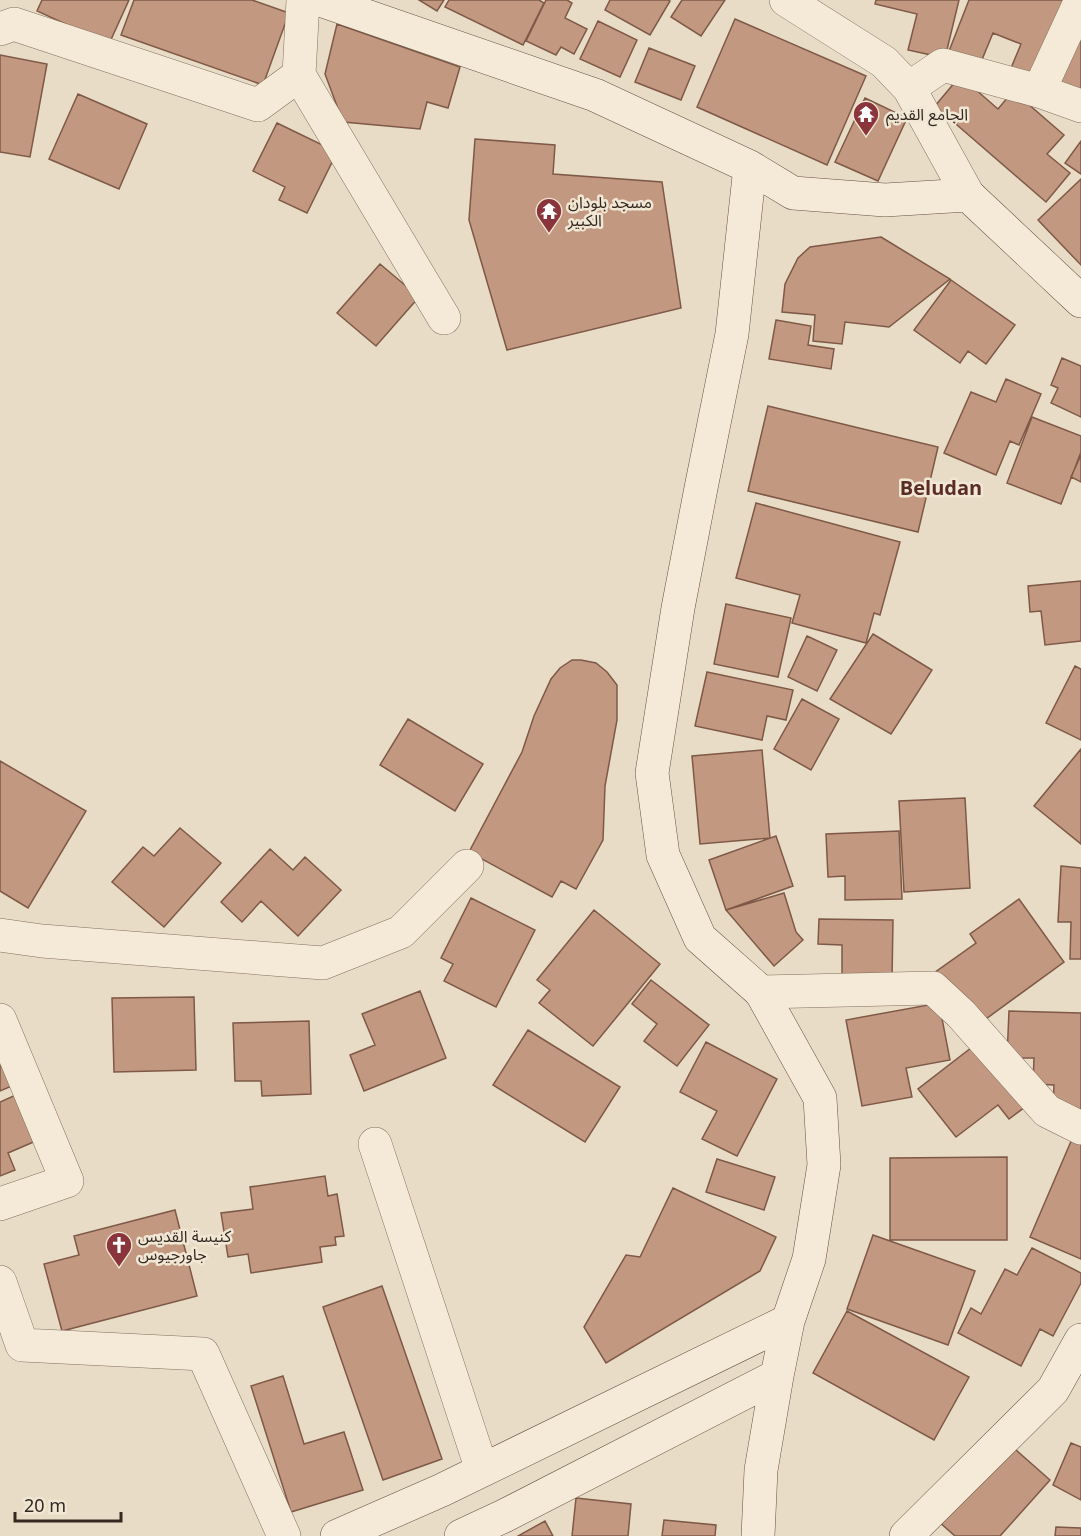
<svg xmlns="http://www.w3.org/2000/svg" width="1081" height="1536" viewBox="0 0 1081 1536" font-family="Georgia,'Noto Sans Arabic',serif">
<rect width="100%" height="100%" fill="#e9dcc6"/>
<path fill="#c29880" stroke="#7e5947" stroke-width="1.5" d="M42 0H129L109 44 37 11Z
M134 0H252L289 13 263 85 121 35Z
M419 0H444L437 11Z
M449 0H539L544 3 523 45 445 7Z
M546 0H567L572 3 565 18 587 29 574 54 561 47 556 55 526 41Z
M610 0H668L670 1 650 35 605 10Z
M682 0H725L701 36 671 17Z
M876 0H959L945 58 908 50 917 14 875 4Z
M969 0H1067L1037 78 1011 68 1021 44 993 33 981 62 949 51Z
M735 19 866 76 827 165 697 107Z
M598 21 637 40 620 77 580 59Z
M337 24 460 67 448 108 427 102 420 129 343 122 325 74Z
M1081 35V97L1057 82Z
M649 48 695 66 681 100 635 82Z
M0 55 47 64 30 157 0 152Z
M960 76 998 109 1013 91 1064 135 1047 154 1070 173 1046 202 935 106Z
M78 94 147 124 119 189 49 159Z
M865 98 907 118 878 181 835 162Z
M277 123 337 152 307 213 279 200 285 187 253 171Z
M475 139 555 145 553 174 662 182 681 308 507 350 469 220Z
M1081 141V174L1065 163Z
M1081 179V265L1038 220Z
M881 237 950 279 889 327 845 322 842 344 813 341 815 315 782 312 785 284 798 258 810 247Z
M380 264 419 297 376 346 337 313Z
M951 280 1015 325 986 364 968 351 960 363 914 330Z
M776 320 811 326 808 345 834 349 831 369 769 359Z
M1062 358 1081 366V417L1051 403 1058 388 1051 385Z
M1006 379 1041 394 1019 445 1010 441 996 475 944 453 971 392 996 402Z
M768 406 938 447 918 532 748 491Z
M1032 417 1081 436V452L1061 504 1007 483Z
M1081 455V482L1071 477Z
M756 503 900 542 880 615 874 613 866 643 792 623 800 595 736 578Z
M1081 581V641L1045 645 1041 611 1030 612 1028 586Z
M726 604 791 618 778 677 714 664Z
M873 634 932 670 891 734 830 699Z
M807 636 837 650 817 691 788 677Z
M572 660H581L596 663 607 672 617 685V720L605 786 603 840 576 889 561 881 552 897 469 852 522 752 534 716 551 679 560 668Z
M1075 666 1081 669V740L1046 723Z
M707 672 793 690 786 720 767 716 762 740 695 726Z
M802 699 839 719 811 770 774 749Z
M408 719 483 764 455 811 380 765Z
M1081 749V844L1034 806Z
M762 750 770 838 700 844 692 756Z
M0 761 86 811 28 908 0 891Z
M965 798 970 888 904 892 899 801Z
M180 828 221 863 164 927 112 882 143 847 154 856Z
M899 831 902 899 845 900V876L828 877 826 834Z
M776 836 793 886 726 910 709 860Z
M270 849 293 870 305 857 341 890 298 936 261 901 242 922 221 902Z
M1061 866 1081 868V959H1070L1071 922H1058Z
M784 893 796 932 803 940 774 966 726 910Z
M471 898 535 930 496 1007 444 981 453 964 441 958Z
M1019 899 1064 962 979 1024 934 973 976 943 970 934Z
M594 910 660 964 593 1046 539 1003 550 990 537 980Z
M819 919 893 920 892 980 842 979V945L818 944Z
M651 980 709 1025 677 1066 644 1041 657 1024 632 1004Z
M420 991 446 1058 364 1091 350 1055 375 1045 362 1014Z
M194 997 196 1070 114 1072 112 998Z
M939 1003 950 1060 906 1068 912 1097 862 1106 846 1020Z
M1009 1011 1081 1013V1116L1053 1107 1054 1085 1033 1084 1034 1058H1007Z
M309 1021 311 1094 262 1096 261 1081H235L233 1023Z
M528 1030 620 1087 585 1142 493 1085Z
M980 1041 1029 1104 1009 1119 998 1105 956 1137 918 1089Z
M706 1042 777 1079 737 1156 702 1139 717 1111 680 1092Z
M0 1055 14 1085 0 1091Z
M18 1094 38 1140 8 1153 15 1170 0 1176V1102Z
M1072 1139 1081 1143V1259L1030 1237Z
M1007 1157V1240H890V1158Z
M717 1159 775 1177 764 1210 706 1192Z
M325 1176 328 1196 337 1194 344 1236 335 1237 336 1245 320 1247 322 1262 251 1273 248 1254 228 1257 221 1213 253 1209 250 1187Z
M673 1188 776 1237 760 1271 606 1363 584 1327 626 1255 640 1257Z
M175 1210 197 1296 62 1331 44 1264 79 1255 74 1236Z
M873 1235 975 1271 948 1345 847 1309Z
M1032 1248 1081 1273V1283L1053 1336 1040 1329 1021 1366 958 1333 971 1308 981 1314 1005 1269 1017 1275Z
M382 1286 442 1459 383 1480 323 1307Z
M847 1311 969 1377 934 1440 813 1373Z
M283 1376 304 1444 344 1432 363 1490 291 1512 251 1386Z
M1008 1443 1050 1480 1000 1536H955L938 1521Z
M1071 1443 1081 1447V1500L1053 1485Z
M576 1498 631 1504 628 1536H572Z
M664 1520 716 1525 715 1536H662Z
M545 1521 553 1536H518Z
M1056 1527 1081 1528V1536H1055Z"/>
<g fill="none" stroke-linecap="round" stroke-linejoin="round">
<g stroke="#826f5e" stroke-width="34">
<path id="minor" d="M303 0 299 75 444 318
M786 0 884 62 909 88 968 195
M0 29 14 24 258 105 299 75
M909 88 943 65 1039 91 1081 106
M1039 91 1081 0
M0 935 42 941 323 963 401 932 467 866
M761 992 933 988 961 1014 1047 1111 1081 1128
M0 1020 67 1181 0 1204
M375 1144 482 1470
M0 1282 22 1345 203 1354 284 1536"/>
</g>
<g stroke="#645041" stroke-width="34">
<path id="secondary" d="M320 0 595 95 750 167
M337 1536 442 1490 788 1321
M461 1536 504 1516 777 1376
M758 1536 761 1470 777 1376 788 1321 809 1259 824 1165 820 1098 761 992 700 938 663 855 652 773 678 608 701 488 732 334 750 167 793 193 885 200 968 195 1081 301
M906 1536 1053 1390 1081 1340"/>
</g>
<use href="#minor" stroke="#f5ead8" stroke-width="33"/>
<use href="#secondary" stroke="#f5ead8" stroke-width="33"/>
</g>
<defs>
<g id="temple-pin" transform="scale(1.35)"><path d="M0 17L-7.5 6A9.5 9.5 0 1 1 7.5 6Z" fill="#8a353b" stroke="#f1e7d5"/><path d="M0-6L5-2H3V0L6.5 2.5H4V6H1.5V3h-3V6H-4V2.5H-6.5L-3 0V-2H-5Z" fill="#fff"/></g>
<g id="church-pin" transform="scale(1.35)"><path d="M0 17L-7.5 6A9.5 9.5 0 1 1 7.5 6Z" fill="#8a353b" stroke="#f1e7d5"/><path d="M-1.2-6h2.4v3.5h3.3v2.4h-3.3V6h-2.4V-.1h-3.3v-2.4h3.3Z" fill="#fff"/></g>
</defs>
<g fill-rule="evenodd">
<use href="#temple-pin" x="866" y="114"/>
<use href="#temple-pin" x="549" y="211"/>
<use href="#church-pin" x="119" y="1245"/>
</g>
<g text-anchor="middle" stroke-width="5" stroke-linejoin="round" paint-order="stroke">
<g font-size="16" fill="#342820" stroke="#f1e7d5" text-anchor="start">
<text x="886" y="120">الجامع القديم</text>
<text x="568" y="208">مسجد بلودان<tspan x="568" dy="18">الكبير</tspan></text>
<text x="138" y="1242">كنيسة القديس<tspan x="138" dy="18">جاورجيوس</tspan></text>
</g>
<g font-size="20" font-weight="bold" fill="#5b2c24" stroke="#f1e7d5">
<text x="941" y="495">Beludan</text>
</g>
</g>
<path d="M15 1512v9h106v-9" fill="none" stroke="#342820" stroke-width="3"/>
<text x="24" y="1512" font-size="18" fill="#342820" stroke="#f1e7d5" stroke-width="4.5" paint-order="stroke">20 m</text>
</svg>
